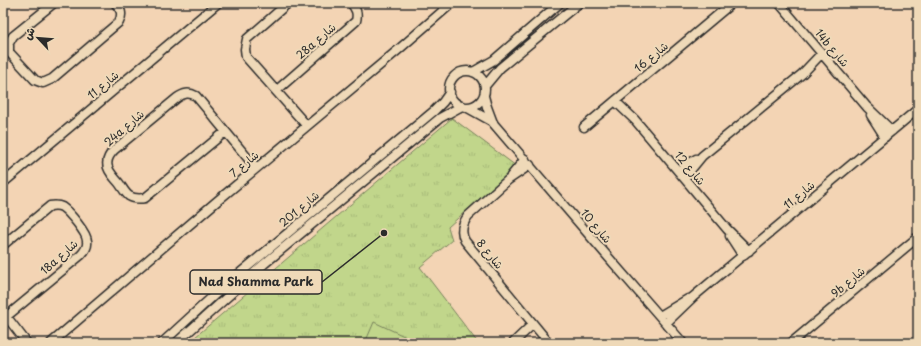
<svg xmlns="http://www.w3.org/2000/svg" width="921" height="346" viewBox="0 0 921 346" font-family="'Playpen Sans','Playpen Sans Arabic',sans-serif">
<defs>
<pattern id="park-tufts" width="24" height="20" patternUnits="userSpaceOnUse"><rect width="24" height="20" fill="#c1d68b"/><path d="M3 7l-1-3M5 7V3M7 7l1-3M15 17l-1-3M17 17v-4M19 17l1-3" fill="none" stroke="#a6b878"/></pattern>
</defs>
<rect width="100%" height="100%" fill="#f3d4b4"/>
<filter id="ink" filterUnits="userSpaceOnUse"><feTurbulence type="fractalNoise" baseFrequency=".025" numOctaves="2"/><feDisplacementMap in="SourceGraphic" scale="8" xChannelSelector="R" yChannelSelector="G"/><feConvolveMatrix kernelMatrix="1 2 1 2 8 2 1 2 1" color-interpolation-filters="sRGB"/></filter>
<g filter="url(#ink)">
<path fill="url(#park-tufts)" stroke="#76805b" d="M452 118 516 166 448 227 452 240 420 267 478 343H188Z"/>
<path fill="#c1d68b" stroke="#76805b" d="M374 322 419 343H365Z"/>
<g fill="none" stroke-linecap="round" stroke-linejoin="round">
<g stroke="#2b2b2b" stroke-width="11">
<path id="minor" d="M54 3 13 36 9 43V52L35 80 43 83 52 79 119 22C123 14 121 9 115 3
M288 3 247 39 245 49 246 57 307 126
M779 3 867 107 892 131
M449 89a18 18 0 1 1 36 0a18 18 0 1 1-36 0Z
M473 72 494 60 560 3
M485 86 500 68 579 3
M276 91 356 21C358 13 356 9 351 3
M484 96 487 107 493 123 609 258 683 343
M615 101 635 120 727 229 749 251
M466 107 493 122
M871 115 885 137
M584 127 732 3
M225 132 145 198C139 199 134 199 129 196 125 193 122 187 119 183 109 172 101 163 114 150L177 98C184 93 189 92 196 96L256 168
M530 165 508 180 468 216C462 224 460 232 465 241L549 343
M678 171 696 159
M511 176 525 159
M684 178 702 156 802 74 822 53
M3 183 218 3
M730 236 743 256
M3 245 50 206C55 205 58 205 62 207 69 212 87 233 87 241 88 247 85 251 81 255L7 316
M3 312 27 343
M660 316 688 299
M666 323 693 297 918 109
M51 343 216 202 398 50 452 3
M162 343 222 288 434 111 443 102 450 92
M176 343 264 264 440 118 462 106
M513 343 533 324
M791 343 918 237"/>
</g>
<use href="#minor" stroke="#efd9b8" stroke-width="8"/>
</g>
</g>
<g text-anchor="middle" stroke-width="4" stroke-linejoin="round" paint-order="stroke">
<g font-size="11" fill="#2b2b2b" stroke="#efd9b8">
<text transform="translate(316 41) rotate(-41)" y="4">28a شارع</text>
<text transform="translate(832 48) rotate(50)" y="4">14b شارع</text>
<text transform="translate(651 57) rotate(-40)" y="4">شارع 16</text>
<text transform="translate(103 85) rotate(-40)" y="4">شارع 11</text>
<text transform="translate(124 128) rotate(-41)" y="4">24a شارع</text>
<text transform="translate(244 164) rotate(-40)" y="4">شارع 7</text>
<text transform="translate(690 168) rotate(50)" y="4">شارع 12</text>
<text transform="translate(799 195) rotate(-40)" y="4">شارع 11</text>
<text transform="translate(299 209) rotate(-40)" y="4">شارع 201</text>
<text transform="translate(596 226) rotate(50)" y="4">شارع 10</text>
<text transform="translate(490 254) rotate(51)" y="4">شارع 8</text>
<text transform="translate(59 257) rotate(-42)" y="4">18a شارع</text>
<text transform="translate(848 282) rotate(-40)" y="4">9b شارع</text>
</g>
</g>
<path fill="none" stroke="#2b2b2b" stroke-width="1.5" d="M384 233L322 282"/>
<circle fill="#2b2b2b" stroke="#efd9b8" stroke-width="1.5" cx="384" cy="233" r="4"/>
<rect fill="#efd9b8" stroke="#2b2b2b" stroke-width="1.5" x="190" y="270" width="132" height="24" rx="4"/>
<g font-size="12" text-anchor="middle" font-weight="bold" fill="#2b2b2b">
<text x="256" y="286">Nad Shamma Park</text>
</g>
<rect width="921" height="346" fill="none" stroke="#efd9b8" stroke-width="16"/>
<rect x="8" y="8" width="905" height="330" fill="none" stroke="#2b2b2b" stroke-width="1.5" filter="url(#ink)"/>
<g transform="translate(38 38) rotate(296)" stroke="#efd9b8" stroke-width="3" paint-order="stroke">
<path d="M0-3L7 15L0 10L-7 15Z" fill="#2b2b2b"/>
<text y="-6" font-size="11" font-weight="bold" text-anchor="middle" fill="#2b2b2b">ش</text>
</g>
</svg>
